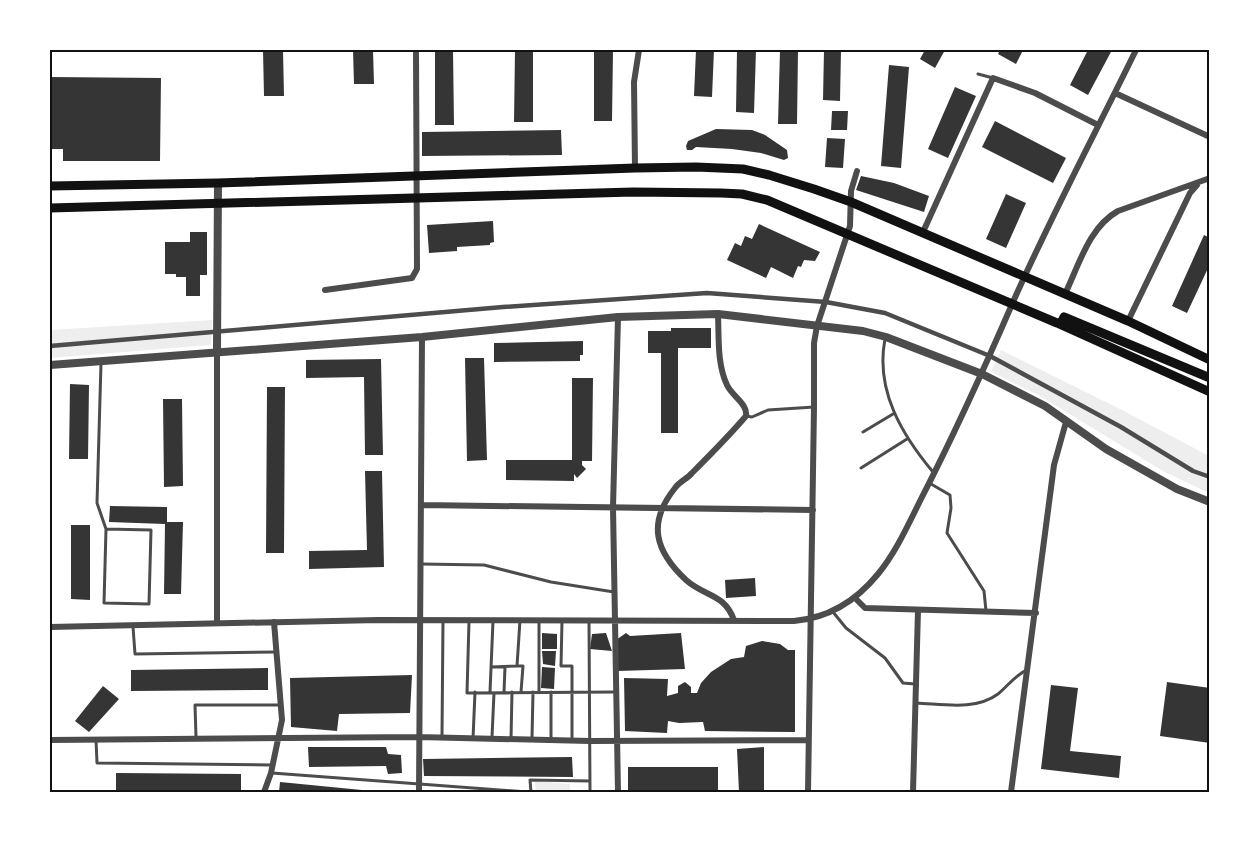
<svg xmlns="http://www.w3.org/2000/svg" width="1259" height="842" viewBox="0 0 1259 842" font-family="Poppins,sans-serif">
<rect width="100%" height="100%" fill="#fff"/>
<path fill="#eee" d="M212 320 211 345 50 358V330Z
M1001 350 1124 411 1209 456V493L1163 471 1040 396 991 372Z
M535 781 570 784V792H536Z"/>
<path fill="#353535" d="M263 50H283L284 96H264Z
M353 50H373L374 84H354Z
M435 50H453L454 125H435Z
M515 50H533V122H514Z
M594 50H613L612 121H594Z
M696 50H714L712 97 694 96Z
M737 50H756L754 113 736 112Z
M780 50H798L797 124H778Z
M824 50H841L840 101 823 100Z
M925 50H945L935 68 920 59Z
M1000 50H1023L1016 64 998 54Z
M1088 50H1112L1088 95 1070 85Z
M889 65 909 67 901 168 881 166Z
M50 77 161 78 160 161H63V149H50Z
M955 87 976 96 948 158 928 149Z
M832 111H848L847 130H831Z
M995 121 1066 158 1053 183 982 147Z
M716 129 752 130 765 135 787 150 788 158 784 160 761 153 732 149 696 147 692 150H687L686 146 688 141Z
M561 130 562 155 422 156V132Z
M827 138 845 139 843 168 825 167Z
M861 176 894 183 929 196 924 212 856 190Z
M1006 194 1026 203 1006 248 986 239Z
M493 221 494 242 490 243V245L457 247V251L429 253 427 225Z
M759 224 820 252 815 261 804 260 801 267 798 266 793 278 771 267 766 278 727 260 735 243 741 246 745 236 752 239Z
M190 232H207V275H200V296H186V277H176V274H165V242H190Z
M1204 235 1210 238V264L1187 313 1172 306Z
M671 328H711V348H678V433H661V353H648V331H671Z
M583 341V355H580V361L494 362V343Z
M465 358H484L487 460 467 461Z
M381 359 383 455H365L364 377 306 378V360Z
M572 378H593L592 461H582V465L586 469 577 478 574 474V481L506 480V460H572Z
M70 384 89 385 88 459H69Z
M267 387H285L284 553H266Z
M163 399H182L183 486 164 487Z
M365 471H382L384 567 309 569V551L367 550Z
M110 506 167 507V522H183L181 594H164L165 524 109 522Z
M71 525H90V600L71 599Z
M755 578 756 596 726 598 725 580Z
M542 633 557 634V649H542Z
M606 633 612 651 590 649 592 634Z
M626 633 630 636 681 633 685 669 617 671 616 640Z
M762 641 780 644 788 650H795V732L705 731 703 722 679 723 668 721 667 733 625 731 624 678 668 679 667 696 678 693V686L685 682 691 687V693H697L701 683 711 672 731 659 744 657 746 646Z
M542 651H556L555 666 543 664Z
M542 667 555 668 554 689 541 688Z
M268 668V690L131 691V670Z
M412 675 410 713 339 714 337 731 291 727 290 678Z
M1167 682 1210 688V743L1160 736Z
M1051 685 1078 688 1070 751 1121 756 1119 778 1041 769Z
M103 686 119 699 89 732 75 721Z
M308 747H386L388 754 401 755 402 773 388 774 386 766 309 767Z
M764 747V792H739L737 749Z
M572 757 573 777 424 776 423 759Z
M628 767H718V792H628Z
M116 773 241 774V792L116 791Z
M280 782 372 791V792H279Z"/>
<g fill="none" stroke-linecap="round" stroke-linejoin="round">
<path stroke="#4c4c4c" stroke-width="3" d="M978 74 993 78
M885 339C875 390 902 435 933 472
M101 363 97 503 106 529 104 603 149 604 151 530 106 529
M746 416 752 417 768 410 814 407
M863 432 893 414
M861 468 907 439
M931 484 950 495 951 508 947 533 984 591 986 611
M421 564 484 565 551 582 614 592
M833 612 846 628 885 658 903 683 915 684
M520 620 517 666H523L521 692
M469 621 467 693 615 692
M562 621 561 666H572V741
M589 621 590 792
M133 627 135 654 276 652
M491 667 516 666
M490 692 493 621
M504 692 505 667
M539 692V621
M551 692V739
M916 703C943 704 975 711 998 694 1008 686 1015 675 1027 670
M442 736 443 620
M196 737 195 705H280
M492 737 494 693
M532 738 533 692
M473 739 475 692
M511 739 512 692
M96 740 97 763 271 765
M272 773 527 792
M531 792 530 780 590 781"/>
<path stroke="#4c4c4c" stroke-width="4.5" d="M50 346 503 307 707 293 826 302 885 313 990 356 1121 427 1193 471 1210 477"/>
<path stroke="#4c4c4c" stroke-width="6" d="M1115 93 1210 137
M635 168 634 82 639 50
M923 232 993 78 1035 93 1098 125
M325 290 412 278 417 269 416 50
M1065 294C1079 265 1089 227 1118 211L1210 178
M718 314C719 338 717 364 727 385 732 396 748 404 746 416 729 436 710 455 692 473 687 479 679 482 675 488 647 523 655 551 686 580 705 597 724 593 734 620
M1128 321 1190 193 1197 185
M421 505 813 510
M856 599 865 608 1036 613
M217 622V351
M50 627 378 620 794 621C829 618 856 601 878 574 896 552 908 525 921 499 954 435 984 369 1013 302 1051 216 1095 134 1136 50
M50 740 419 737 590 741 808 740
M264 792 271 773 282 720 274 622
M419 792 422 337
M618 792 613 507 618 317
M808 792 814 407V343L817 326 850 226 851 191 857 171
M913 792 918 610
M1011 792 1054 465 1066 422"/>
<path stroke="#4c4c4c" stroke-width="8" d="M217 351 218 183
M50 365 422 337 618 317 718 314 863 331 886 337 982 374 1045 406 1106 449 1177 489 1210 502"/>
<path stroke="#111" stroke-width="9" d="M50 186 218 183 635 168 696 167 743 169 769 175 814 189 851 202 1128 321 1210 360
M50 208 633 192 721 193 742 194 767 200 1057 323 1210 392
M1069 327 1062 321 1064 317 1210 378"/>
</g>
<rect width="1259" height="842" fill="none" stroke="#ffffff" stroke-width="102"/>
<rect x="51" y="51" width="1157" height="740" fill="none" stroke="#111" stroke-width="2"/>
</svg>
